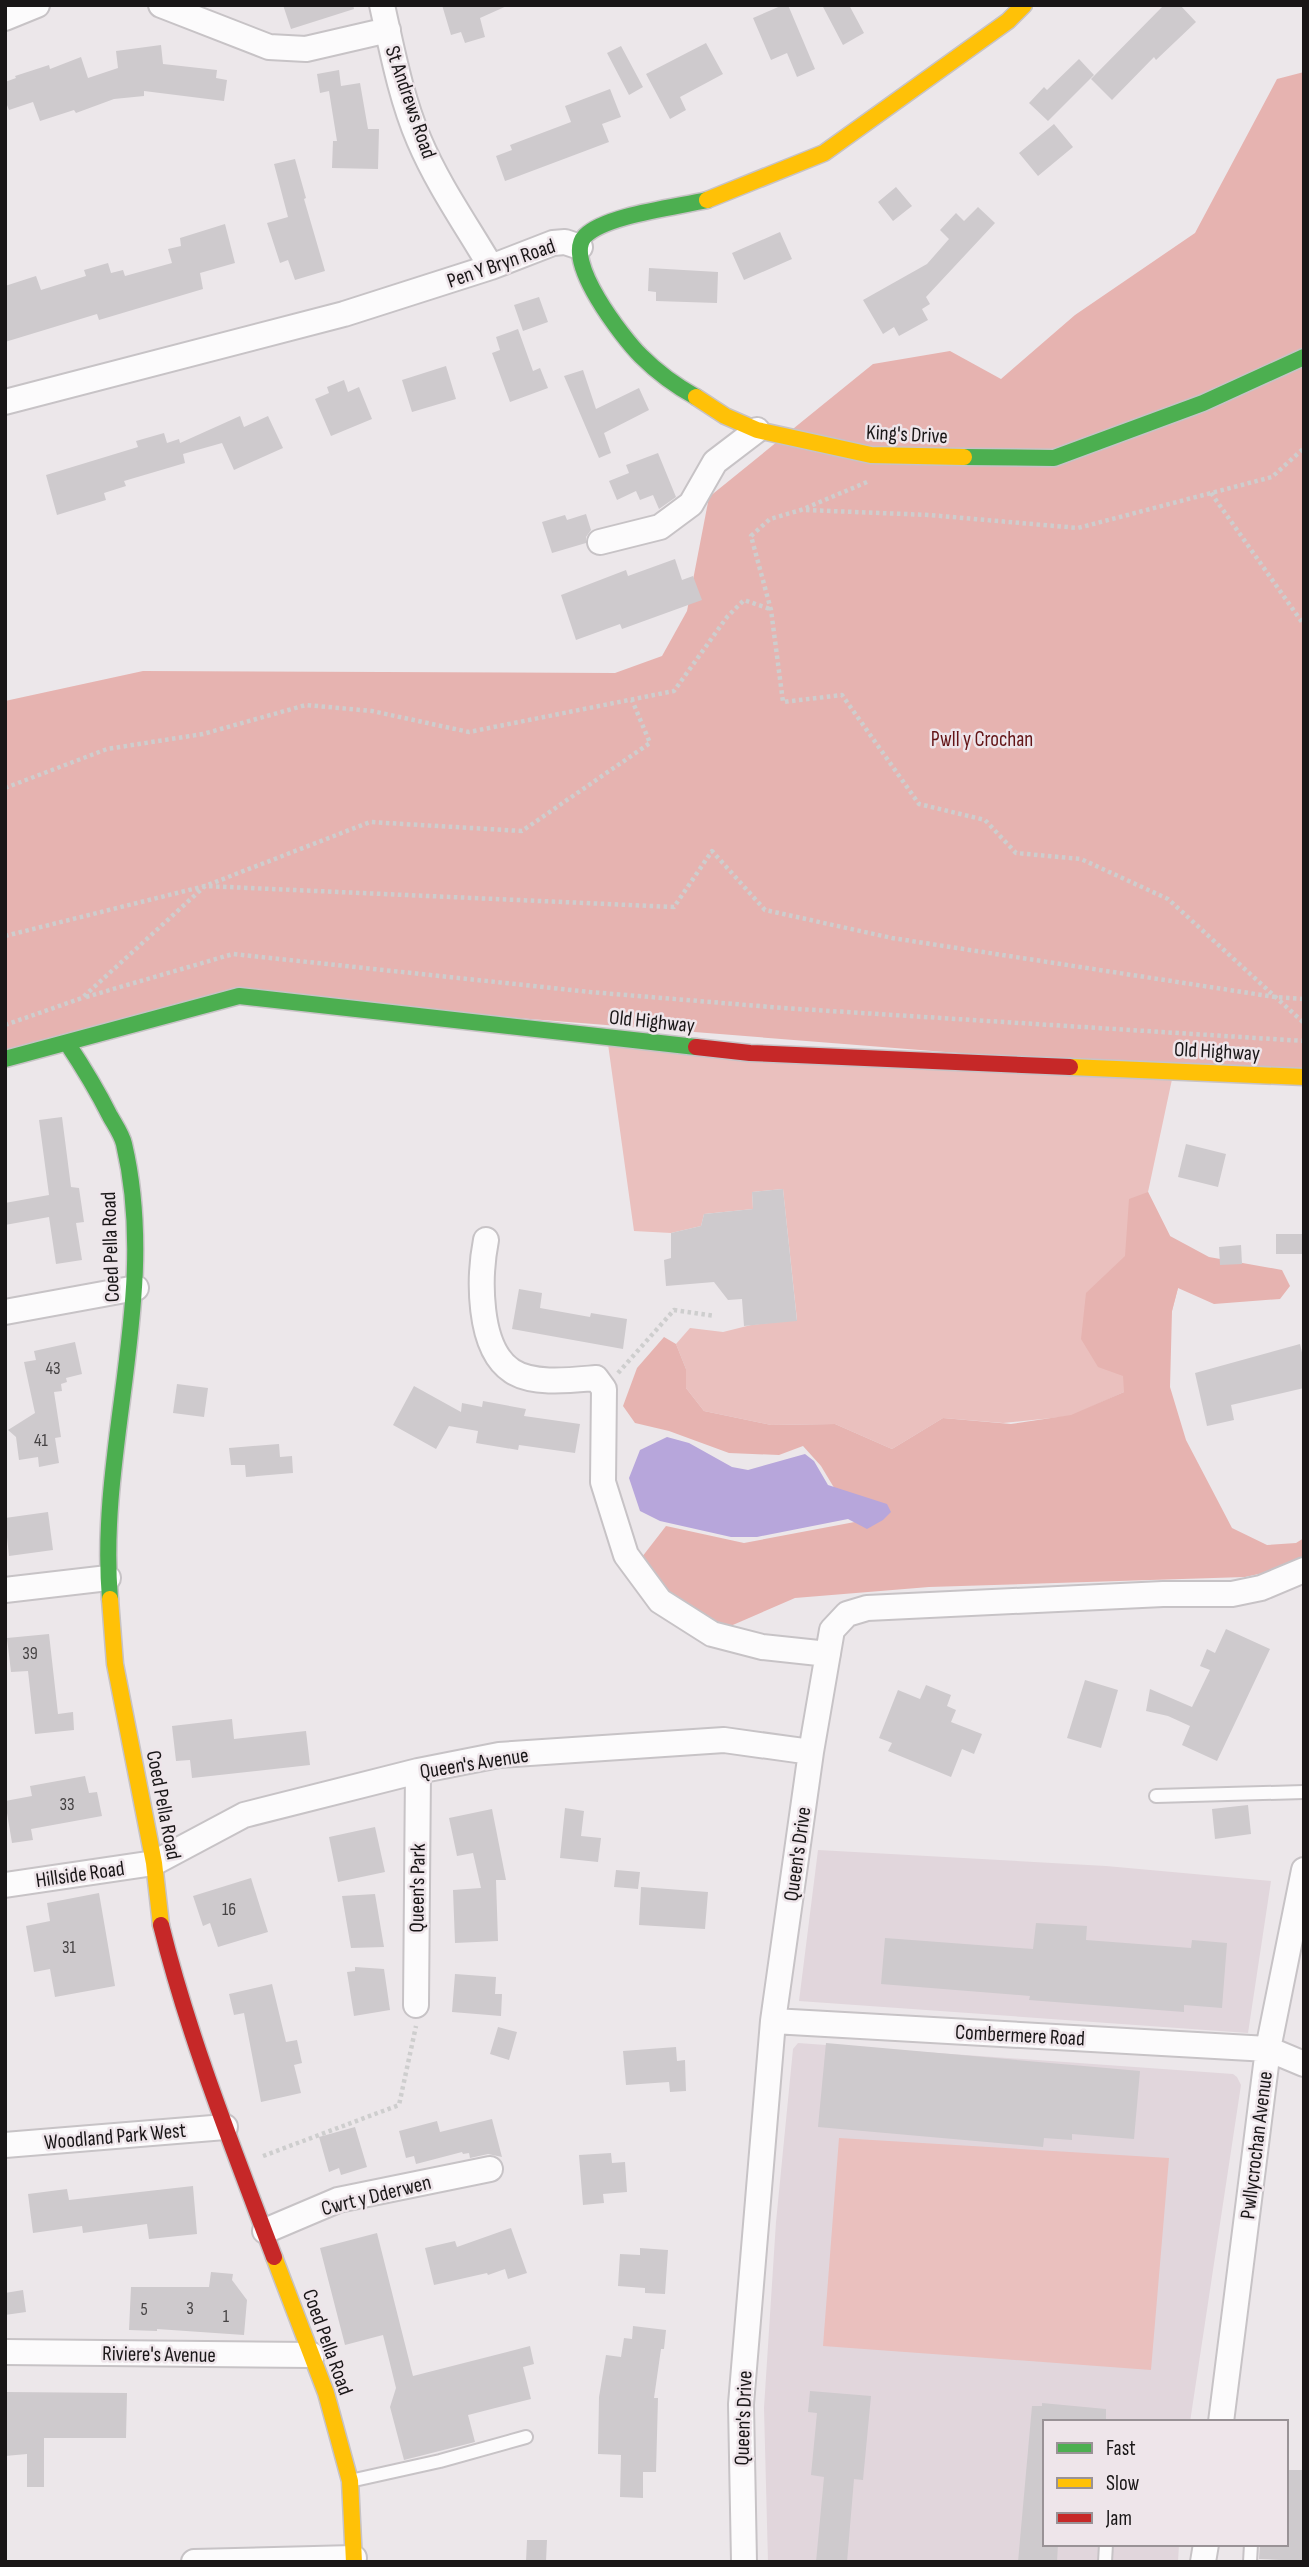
<svg xmlns="http://www.w3.org/2000/svg" width="1309" height="2567" viewBox="0 0 1309 2567" font-family="'Sofia Sans Condensed',sans-serif">
<rect width="100%" height="100%" fill="#ece7ea"/>
<path fill="#e1d6dc" d="M818 1850 1106 1866 1271 1881 1248 2033 799 2001Z
M798 2043 1233 2074 1237 2077 1241 2085 1190 2422H1045V2544H1179L1178 2562H768L764 2408 776 2222 793 2049Z"/>
<path fill="#eac0be" d="M607 1037 1174 1070 1148 1192 1170 1236 1178 1288 1172 1311 1124 1392 1071 1416 1003 1423 943 1418 892 1449 835 1424 771 1425 704 1411 686 1388V1369L676 1344 690 1328 723 1332 751 1325 797 1320 783 1189 752 1192 753 1209 704 1214 701 1226 671 1233 634 1231Z
M839 2138 1169 2158 1151 2370 823 2346Z"/>
<path fill="#e6b3b0" d="M1304 72V1077L1174 1070 239 996 5 1059V701L143 671 615 673 662 656 687 611 709 497 873 364 950 351 1001 379 1075 315 1195 233 1277 79Z
M1148 1192 1170 1236 1209 1257 1282 1270 1290 1286 1280 1299 1214 1304 1178 1288 1172 1311 1170 1387 1186 1440 1232 1528 1267 1545 1296 1543 1304 1538V1558L1285 1568 1245 1577 929 1587 795 1598 712 1634 635 1566 666 1526 744 1543 881 1517 836 1491 821 1466 803 1446 779 1455 729 1453 669 1431 635 1423 623 1406 637 1368 664 1337 676 1344 686 1369V1388L704 1411 771 1425 835 1424 892 1449 943 1418 1011 1424 1071 1415 1124 1392 1123 1376 1098 1367 1081 1339 1086 1293 1125 1256 1129 1199Z"/>
<path fill="#b7a6db" d="M667 1437 689 1443 732 1467 748 1470 805 1454 814 1461 828 1485 887 1504 891 1512 883 1520 867 1529 848 1519 757 1537H731L660 1521 640 1511 629 1478 640 1450Z"/>
<path fill="#cecacd" d="M283 5H353L354 9 291 29Z
M442 5H509L480 18 485 37 465 43 461 32 451 35Z
M783 5H788L815 69 797 77 787 53 771 60 753 18Z
M822 5H849L864 33 843 45Z
M1164 5H1180L1196 22 1156 60 1154 57 1112 100 1091 79Z
M706 43 723 74 680 97 686 110 670 119 646 74Z
M161 45 163 64 217 70 216 78 227 80 224 101 144 91V96L114 99 76 113 74 110 40 121 33 102 9 110 5 100V82L16 78 15 76 49 65 50 69 81 57 88 78 118 68 116 51Z
M621 46 643 87 629 95 607 53Z
M1079 59 1094 75 1048 121 1029 103 1044 87 1047 90Z
M339 70 341 86 360 83 368 129H379L378 169 332 168 333 141H337L329 91 320 93 317 74Z
M610 89 621 117 602 124 609 142 505 181 496 156 512 150 510 145 571 122 565 106Z
M1054 124 1073 147 1038 176 1019 153Z
M295 159 306 198 304 199 325 271 295 280 288 260 280 263 267 223 288 217 274 164Z
M896 187 912 206 893 221 878 202Z
M978 207 995 223 926 297 930 304 922 309 928 320 899 336 894 327 883 334 863 300 927 264 949 239 940 230 956 213 964 221Z
M225 224 235 263 200 273 203 289 99 320 97 314 5 342V286L36 276 41 290 86 276 84 270 108 263 111 273 123 270 125 276 172 263 168 249 181 246 180 238Z
M780 232 792 259 744 280 732 253Z
M649 268 718 272 717 303 656 301V292L648 291Z
M539 297 548 322 523 331 514 305Z
M518 329 533 371 540 368 548 388 510 402 492 353 500 350 496 337Z
M446 366 456 399 412 412 402 380Z
M583 370 596 409 639 388 649 410 604 433 611 453 599 458 564 376Z
M344 380 348 392 359 387 372 419 331 436 315 399 329 393 327 387Z
M240 416 244 427 268 416 283 448 234 470 222 443 183 454 185 463 124 481 126 486 104 493 106 500 57 515 46 475 138 447 136 441 164 433 167 443 179 439 180 443Z
M658 453 676 497 659 509 653 495 640 500 636 491 617 500 609 481 629 473 626 465Z
M586 514 591 530 586 537V543L552 553 542 522 565 515 567 520Z
M675 559 682 580 693 576 702 600 622 629 620 624 576 640 561 595 626 570 628 576Z
M62 1117 71 1187 79 1188 84 1222 76 1223 82 1260 56 1264 49 1217 5 1225V1203L49 1195 39 1120Z
M1186 1144 1226 1154 1218 1187 1178 1177Z
M783 1189 797 1321 744 1326 742 1299 728 1300 714 1282 666 1286 664 1260 671 1258V1233L701 1226 704 1214 753 1209 752 1192Z
M1276 1234H1304V1254H1276Z
M1241 1245 1242 1264 1220 1265 1219 1247Z
M519 1289 542 1293 540 1308 590 1317 591 1313 627 1319 623 1349 512 1329Z
M75 1342 82 1374 66 1378 67 1382 61 1384 62 1391 54 1392 61 1437 55 1438 59 1463 39 1467 38 1457 19 1460 16 1437 8 1430 35 1413 24 1362 36 1360 34 1351Z
M1300 1344 1304 1361V1388L1231 1405 1234 1420 1207 1426 1195 1373Z
M177 1384 208 1388 204 1417 173 1413Z
M414 1386 461 1412 462 1403 482 1407 483 1401 526 1409 524 1416 580 1424 575 1453 519 1445 518 1450 476 1443 478 1431 449 1426 436 1449 393 1425Z
M279 1444 280 1457 292 1456 293 1473 246 1477 245 1465H231L229 1448Z
M48 1512 53 1550 9 1556 5 1518Z
M1226 1629 1270 1649 1217 1761 1182 1745 1190 1726 1168 1716 1146 1711 1150 1689 1192 1707 1210 1670 1200 1666 1207 1649 1215 1653Z
M49 1634 58 1714 73 1712 74 1730 35 1734 28 1671 11 1672 7 1638Z
M1085 1680 1118 1690 1101 1748 1067 1738Z
M926 1685 951 1695 947 1706 956 1710 951 1722 982 1734 974 1754 962 1749 951 1777 888 1751 892 1743 879 1738 898 1690 920 1699Z
M232 1719 234 1739 306 1731 310 1765 192 1778 190 1760 176 1761 172 1726Z
M85 1776 89 1793 97 1792 102 1816 31 1829 33 1840 12 1843 5 1801 32 1796 30 1786Z
M1248 1805 1251 1834 1215 1839 1212 1809Z
M565 1808 584 1811 581 1836 601 1838 598 1862 560 1858Z
M492 1809 506 1880H496L498 1941 455 1943 453 1890 481 1888 473 1853 457 1856 449 1818Z
M375 1827 385 1872 338 1882 329 1837Z
M616 1870 640 1872 638 1889 614 1887Z
M251 1878 268 1932 218 1947 210 1923 203 1926 193 1896Z
M641 1887 708 1892 705 1929 639 1925Z
M99 1893 115 1986 55 1997 50 1969 34 1972 26 1926 50 1921 47 1903Z
M375 1894 384 1947 351 1948 342 1896Z
M1036 1923 1087 1926 1086 1940 1191 1948 1192 1940 1227 1943 1222 2008 1184 2005V2012L1029 2000 1030 1996 881 1984 885 1938 1033 1949Z
M355 1967 384 1969 390 2010 354 2016 347 1972 355 1971Z
M455 1974 496 1977 495 1994H502L501 2016 452 2012Z
M272 1984 286 2042 297 2040 302 2063 294 2065 301 2093 261 2102 244 2013 234 2015 229 1994Z
M498 2027 517 2032 509 2060 490 2054Z
M826 2043 1140 2071 1134 2139 1072 2134V2140L1044 2138 1043 2147 818 2127Z
M676 2047 677 2061 685 2060 686 2091 670 2092 669 2082 626 2085 623 2051Z
M492 2119 502 2157 488 2154 470 2158 469 2153 463 2154 462 2152 416 2164 414 2156 406 2158 399 2131 437 2121 440 2132Z
M355 2127 367 2167 341 2175 339 2168 329 2172 319 2137Z
M611 2153 612 2163 625 2162 627 2192 603 2194 604 2203 583 2205 579 2155Z
M193 2186 197 2234 149 2239 147 2224 83 2233 82 2226 33 2233 28 2194 67 2189 69 2200Z
M511 2228 527 2273 508 2279 505 2269 488 2275 487 2273 434 2285 425 2248 455 2241 457 2247Z
M377 2233 413 2376 530 2346 534 2364 523 2367 531 2399 468 2415 475 2442 404 2460 390 2407 396 2388 383 2335 345 2345 320 2248Z
M640 2248 668 2250 665 2294 645 2293V2288L618 2286 620 2254 640 2255Z
M211 2272 233 2274 232 2280 247 2300 244 2335 157 2329V2331L129 2330 131 2287H209Z
M23 2290 26 2312 5 2315V2293Z
M633 2326 666 2330 664 2349H661L654 2398H658L656 2472H643V2498L620 2497 621 2455 598 2454 599 2397 606 2355 621 2357 624 2338 632 2339Z
M810 2391 871 2396 863 2480 854 2479 847 2562H816L824 2477 811 2475 817 2413 808 2412Z
M5 2392 127 2393 126 2438H44V2487H27V2454L5 2456Z
M1042 2403 1106 2409V2422H1045V2544H1058L1057 2562H1018L1032 2406H1042Z
M1286 2470H1304V2561L1259 2559 1260 2544H1286Z
M527 2540H547L546 2562H526Z"/>
<g fill="none" stroke-linecap="round" stroke-linejoin="round">
<g stroke="#c7c3c6" stroke-width="16">
<path id="lane" d="M1156 1796 1304 1792
M350 2481 440 2461 526 2437
M1105 2562 1106 2544
M1250 2562 1251 2544"/>
</g>
<g stroke="#c7c3c6" stroke-width="28">
<path id="street" d="M161 5 269 47 306 49 388 30
M382 5C392 50 401 98 419 140 438 185 467 226 491 267
M5 18 37 5
M5 402 344 314 491 267 553 243 565 242 580 247
M600 542 660 527 691 504 715 462 757 430
M486 1240C479 1276 477 1348 512 1371 533 1385 572 1380 596 1378L604 1389 603 1482 626 1555 660 1601 712 1634 762 1647 828 1654
M5 1312 136 1288
M5 1590 108 1578
M5 1885 154 1863 244 1815 418 1771 499 1755 724 1740 811 1752
M416 2005 418 1771
M773 2021 1268 2049 1304 2064
M5 2145 225 2127
M265 2231 338 2200 490 2169
M5 2352 312 2355
M1221 2422 1268 2049 1304 1870
M194 2562 354 2558
M744 2562 741 2404 773 2021 811 1752 832 1630 847 1614 867 1608 1163 1594H1232L1261 1588 1304 1570
M1203 2562 1206 2544"/>
</g>
<g stroke="#c7c3c6" stroke-width="19">
<path id="fast" d="M696 397C676 386 657 372 641 356 623 338 562 260 585 236 606 215 677 207 707 200
M964 457 1054 458 1203 403 1304 357
M67 1043C83 1067 97 1090 110 1116 115 1125 122 1135 124 1144 160 1297 97 1447 110 1599
M5 1059 239 996 696 1047"/>
</g>
<g stroke="#c7c3c6" stroke-width="19">
<path id="slow" d="M707 200 824 153 1008 21 1024 5
M696 397 725 416 757 430 871 455 964 457
M1070 1067 1304 1077
M110 1599 115 1664 154 1863 161 1925
M274 2257 326 2393 350 2481 354 2562"/>
</g>
<g stroke="#c7c3c6" stroke-width="19">
<path id="jam" d="M696 1047 750 1053 1070 1067
M161 1925C189 2038 233 2148 274 2257"/>
</g>
<path stroke="#cecece" stroke-width="4.5" stroke-dasharray="3.5 3.5" stroke-linecap="butt" d="M867 482 801 510 770 519 751 536 771 610 783 702 842 695 919 804 985 820 1016 853 1081 859 1168 899 1304 1023
M1211 493 1304 625
M806 510 929 515 1078 528 1272 477 1304 448
M5 788 107 749 203 734 306 705 372 711 469 732 674 691 727 617 744 600 770 609
M5 936 205 886 370 822 522 831 650 743 632 700
M86 997 233 954 590 992 783 1008 1304 1041
M5 1025 82 998 205 886 674 907 712 851 765 910 892 938 1275 997 1304 999
M618 1373 674 1310 715 1316
M263 2156 399 2105 416 2026"/>
<use href="#lane" stroke="#fcfbfc" stroke-width="12"/>
<use href="#street" stroke="#fcfbfc" stroke-width="24"/>
<use href="#fast" stroke="#4caf50" stroke-width="16"/>
<use href="#slow" stroke="#ffc107" stroke-width="16"/>
<use href="#jam" stroke="#c62828" stroke-width="16"/>
</g>
<g text-anchor="middle" stroke-width="5" stroke-linejoin="round" paint-order="stroke">
<g font-size="18" fill="#464344">
<text x="53" y="1374">43</text>
<text x="41" y="1446">41</text>
<text x="30" y="1659">39</text>
<text x="67" y="1810">33</text>
<text x="229" y="1915">16</text>
<text x="69" y="1953">31</text>
<text x="190" y="2314">3</text>
<text x="144" y="2315">5</text>
<text x="226" y="2322">1</text>
</g>
<g font-size="21" fill="#191617" stroke="#eee5ea">
<text transform="translate(411 102) rotate(71)" y="7">St Andrews Road</text>
<text transform="translate(501 263) rotate(-19)" y="7">Pen Y Bryn Road</text>
<text transform="translate(907 434) rotate(3)" y="7">King's Drive</text>
<text transform="translate(652 1021) rotate(6)" y="7">Old Highway</text>
<text transform="translate(1217 1051) rotate(3)" y="7">Old Highway</text>
<text transform="translate(110 1247) rotate(-92)" y="7">Coed Pella Road</text>
<text transform="translate(474 1763) rotate(-9)" y="7">Queen's Avenue</text>
<text transform="translate(164 1805) rotate(79)" y="7">Coed Pella Road</text>
<text transform="translate(797 1854) rotate(-82)" y="7">Queen's Drive</text>
<text transform="translate(80 1874) rotate(-8)" y="7">Hillside Road</text>
<text transform="translate(417 1888) rotate(-89)" y="7">Queen's Park</text>
<text transform="translate(1020 2035) rotate(3)" y="7">Combermere Road</text>
<text transform="translate(115 2136) rotate(-5)" y="7">Woodland Park West</text>
<text transform="translate(1256 2145) rotate(-83)" y="7">Pwllycrochan Avenue</text>
<text transform="translate(376 2195) rotate(-14)" y="7">Cwrt y Dderwen</text>
<text transform="translate(328 2342) rotate(70)" y="7">Coed Pella Road</text>
<text transform="translate(159 2354) rotate(1)" y="7">Riviere's Avenue</text>
<text transform="translate(743 2418) rotate(-88)" y="7">Queen's Drive</text>
</g>
<g font-size="21" fill="#631416" stroke="#eee5ea">
<text x="982" y="746">Pwll y Crochan</text>
</g>
</g>
<rect width="1309" height="2567" fill="none" stroke="#191617" stroke-width="14"/>
<rect x="1043" y="2420" width="245" height="126" fill="#eee5ea" stroke="#999296" stroke-width="2"/>
<rect x="1057" y="2443" width="35" height="10" fill="#4caf50" stroke="#999296" stroke-width="2"/>
<text x="1106" y="2455" font-size="21" fill="#191617">Fast</text>
<rect x="1057" y="2478" width="35" height="10" fill="#ffc107" stroke="#999296" stroke-width="2"/>
<text x="1106" y="2490" font-size="21" fill="#191617">Slow</text>
<rect x="1057" y="2513" width="35" height="10" fill="#c62828" stroke="#999296" stroke-width="2"/>
<text x="1106" y="2525" font-size="21" fill="#191617">Jam</text>
</svg>
